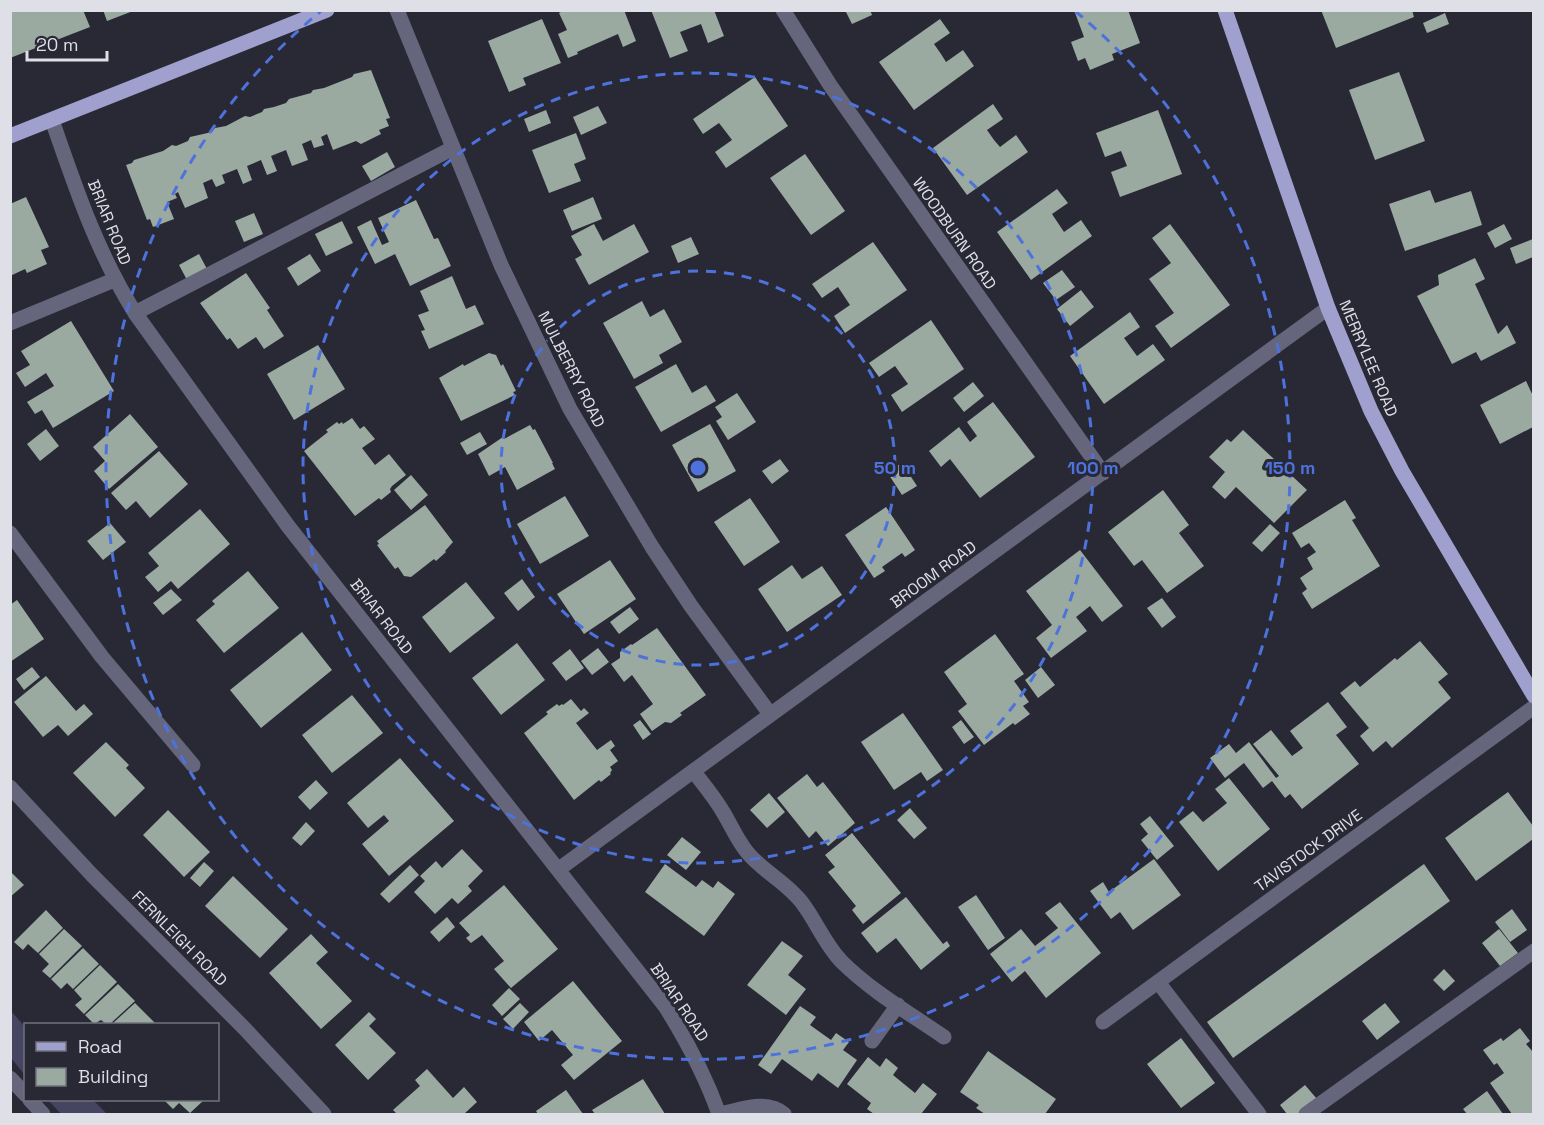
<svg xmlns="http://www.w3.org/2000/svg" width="1544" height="1125" viewBox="0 0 1544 1125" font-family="'Space Grotesk',sans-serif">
<rect width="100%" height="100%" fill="#292936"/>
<path fill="#454562" d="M11 1011 25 1027V1075L11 1058Z
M48 1100H93L107 1114H61Z"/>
<path fill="#9aaaa1" d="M10 10H83L90 27 10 58Z
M103 10H133V11L107 21Z
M564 10H624L636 41 623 47 618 34 577 52 578 54 568 58 558 34 567 30 559 13Z
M651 10H714L724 36 708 43 701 24 680 32 688 51 670 58Z
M845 10H870L872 15 852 24Z
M1074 10H1128L1140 43 1112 54 1114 60 1090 70 1085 58 1078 61 1071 42 1084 37Z
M1321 10H1412L1414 17 1336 48Z
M1445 13 1449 24 1427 33 1423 23Z
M542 19 561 63 523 78 526 85 509 92 488 41Z
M940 19 950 33 934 44 941 54 946 62 963 50 974 66 914 110 879 62Z
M371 70 390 118 386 119 389 126 379 130 381 134 361 144 356 141 333 150 327 134 321 137 324 145 314 148 311 140 302 144 308 160 292 166 286 150 271 156 277 171 267 175 261 160 247 166 252 180 243 184 237 169 222 175 225 183 216 187 212 179 203 183 208 198 185 208 178 192 175 194 177 198 167 202 174 219 153 227 150 219 147 220 126 165 132 163 134 160 163 151 172 145 176 146 188 141 190 137 212 132 215 128 226 126 245 116 250 117 262 112 264 109 274 107 286 103 289 99 311 93 313 90 324 88 352 77 354 74Z
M1399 72 1425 141 1375 160 1349 90Z
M755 77 788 126 726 168 715 152 732 140 726 132 719 123 703 134 693 119Z
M993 104 1003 119 987 130 994 140 1000 147 1016 135 1028 152 967 195 933 148Z
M598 106 607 123 581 135 573 117Z
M546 110 551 123 529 132 524 119Z
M1158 110 1182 174 1120 197 1111 172 1127 166 1121 151 1105 157 1096 133Z
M576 133 586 159 574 164 581 181 549 193 532 150Z
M387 152 395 167 371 181 362 166Z
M805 154 845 211 811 235 770 178Z
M1057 189 1068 203 1052 214 1064 232 1081 220 1092 236 1031 280 997 232Z
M1430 190 1435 203 1471 191 1482 225 1405 251 1389 204Z
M26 197 49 247 41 250 47 264 27 273 25 269 10 276V204Z
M593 197 602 219 572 231 563 210Z
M416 200 434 239 438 238 451 266 410 286 395 254 375 264 357 227 371 220 382 245 389 242 378 218Z
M254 213 263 234 244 242 235 221Z
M342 221 353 243 326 256 315 234Z
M594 224 603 241 634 224 649 252 589 285 575 259 582 255 571 236Z
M1170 224 1230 305 1171 348 1155 326 1174 313 1149 279 1171 263 1152 238Z
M1504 224 1512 239 1495 248 1487 233Z
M691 237 699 254 678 263 671 246Z
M1533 239V257L1516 264 1510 248Z
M873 242 907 290 845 333 834 316 850 305 838 287 822 298 812 284Z
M199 254 207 269 187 280 179 265Z
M310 254 321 271 298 286 287 268Z
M1475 258 1485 279 1475 284 1498 334 1507 325 1516 343 1481 361 1476 352 1452 364 1417 296 1439 285 1438 275Z
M1062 270 1075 287 1056 300 1043 283Z
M246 273 270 308 267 310 284 336 264 349 256 337 238 349 230 338 227 340 200 303Z
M452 276 466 309 475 305 484 324 429 349 421 331 425 330 418 315 429 311 420 291Z
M1081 290 1094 307 1070 326 1057 309Z
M642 301 650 317 664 309 682 342 659 355 663 363 634 379 603 323Z
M1130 312 1140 327 1124 338 1137 356 1153 344 1165 360 1104 404 1070 356Z
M931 320 964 369 902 412 891 395 908 384 895 366 879 377 869 363Z
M71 321 114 391 53 428 42 410 35 414 27 402 54 386 46 373 25 387 16 373 30 365 21 351Z
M318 345 345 389 294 420 267 374Z
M489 353 496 355 501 366 503 364 516 391 513 392 515 395 461 421 439 378 463 364 464 366Z
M676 364 692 393 706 385 716 401 661 432 635 387Z
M1526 381 1533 396V427L1500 444 1480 405Z
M973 382 984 396 964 412 953 398Z
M737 393 756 422 728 440 716 421 722 417 715 407Z
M993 402 1035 457 980 498 950 459 941 467 929 451 959 427 970 442 977 436 967 422Z
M130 414 158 447 109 489 94 471 105 461 93 447Z
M352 418 360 429 364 426 375 439 362 448 375 465 389 454 406 475 392 486 390 489 391 492 381 500 379 498 355 516 304 451 328 432 326 430 337 422 339 424 342 422 343 424Z
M710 424 736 471 698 492 672 445Z
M530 425 533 430 535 429 553 463H552L555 469 517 490 505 467 489 476 478 454 503 437 504 439Z
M46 429 59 446 40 461 27 444Z
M1243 430 1307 490 1274 523 1236 487 1225 499 1212 487 1225 472 1209 457 1227 439 1231 442Z
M480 432 487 444 467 455 460 443Z
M159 451 188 484 150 518 136 501 126 510 111 493Z
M780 459 789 471 772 484 762 471Z
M902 463 917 486 902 495 887 472Z
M411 475 428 495 411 510 394 490Z
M1163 490 1189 525 1179 533 1204 566 1167 593 1142 560 1134 566 1108 532Z
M565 496 589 536 540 564 517 524Z
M750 498 780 542 744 566 714 522Z
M1345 500 1356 518 1352 520 1380 566 1312 609 1302 593 1307 589 1300 578 1313 569 1307 558 1316 552 1309 543 1301 548 1292 533Z
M425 505 453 542 445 551 446 552 436 561 434 559 411 577 404 576 398 567 395 569 377 545 379 544 377 541Z
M886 507 915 550 905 557 902 553 882 567 885 571 874 578 845 535Z
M200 509 230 544 178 589 171 581 158 592 145 577 159 566 148 553Z
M110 523 126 542 103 560 87 541Z
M1270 524 1280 533 1262 552 1252 543Z
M1080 550 1123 606 1102 622 1090 606 1076 617 1087 631 1051 658 1036 638 1052 625 1026 591Z
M610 560 636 599 584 634 557 594Z
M792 565 802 579 822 566 842 595 787 632 758 589Z
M248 571 279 608 224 653 196 620 215 604 212 601Z
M522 579 535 597 518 611 504 593Z
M466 582 495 618 450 653 422 617Z
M171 589 182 600 163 615 153 603Z
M1162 598 1176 617 1162 628 1147 608Z
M17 600 44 639 10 662V605Z
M630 607 639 619 619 634 610 622Z
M657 628 706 695 680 713 682 715 671 723 665 722 652 731 640 714 653 704 632 675 624 682 611 664 620 658V652L631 644 632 645Z
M302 632 332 670 261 728 230 690Z
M995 634 1024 674 1014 681 1029 702 1023 706 1030 714 1015 725 1013 723 984 745 958 711 967 704 944 672Z
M1420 641 1448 674 1438 682 1451 698 1392 748 1386 741 1373 752 1360 736 1369 728 1340 693 1355 681 1360 687 1395 658 1397 660Z
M517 643 545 680 501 715 472 678Z
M598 648 609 662 592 675 581 661Z
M570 649 584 668 566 681 552 663Z
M32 667 40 677 24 690 16 679Z
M1041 667 1055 685 1038 698 1025 680Z
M46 676 76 711 84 704 93 714 68 736 58 725 43 737 14 702Z
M352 695 383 733 332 773 302 735Z
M571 699 581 711 584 708 589 713 576 723 597 750 611 740 615 746 610 750 618 761 610 767 612 770 610 773 611 774 601 782 599 780 574 800 524 733 548 714 546 712 557 704 559 706 562 704 563 705Z
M1328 702 1347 727 1336 735 1359 764 1302 809 1290 794 1285 798 1272 781 1263 788 1244 763 1225 778 1210 758 1229 744 1236 753 1249 742 1276 778 1279 776 1253 744 1271 730 1292 756 1303 748 1290 731Z
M903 713 943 770 927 781 921 772 894 790 861 742Z
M640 720 651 734 643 740 633 725Z
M961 720 974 737 964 744 952 727Z
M106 742 129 765 126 768 145 788 115 817 73 773Z
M400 758 454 821 389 876 362 844 389 821 384 815 368 828 347 803Z
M807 774 817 787 823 782 855 823 828 846 816 831 809 838 777 798Z
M1229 778 1270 829 1218 871 1179 822 1193 811 1203 822 1227 803 1215 789Z
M316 780 328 793 310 810 298 797Z
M1508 792 1533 826V839L1476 881 1445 838Z
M769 793 785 812 767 828 750 810Z
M910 808 927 828 914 839 897 820Z
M168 810 210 852 184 877 143 835Z
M1150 816 1174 846 1157 860 1141 840 1148 834 1140 824Z
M306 822 315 831 301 846 292 838Z
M852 833 901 893 863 924 852 910 856 906 828 872 835 867 825 855Z
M682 837 701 852 686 870 667 855Z
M462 849 483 871 468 886 472 891 458 904 452 898 435 914 414 892 425 881 420 876 436 861 442 868Z
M1154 859 1181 895 1133 930 1120 912 1111 919 1090 891 1103 882 1109 892Z
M204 862 214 871 200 887 190 878Z
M665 864 696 887 702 880 713 888 718 881 735 894 704 936 645 892Z
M1424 864 1450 901 1233 1058 1207 1022Z
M410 865 419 875 389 903 380 894Z
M10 871 24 885 10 897Z
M233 876 288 929 260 958 205 906Z
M504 885 558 949 511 988 494 969 504 961 482 935 471 943 466 938 470 935 459 923Z
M976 895 1005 938 988 950 958 907Z
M906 897 943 944 947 941 950 946 921 970 896 938 877 953 861 933Z
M1060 902 1101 953 1046 998 1025 971 1012 982 990 954 1021 929 1035 946 1058 928 1045 913Z
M1512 909 1527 930 1510 942 1495 922Z
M46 910 63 928 38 953 28 944 23 950 14 942Z
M447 917 455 927 439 942 430 932Z
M64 929 82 946 50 978 42 971 49 964 39 954Z
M1499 929 1518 953 1500 966 1482 943Z
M311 934 328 952 316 963 352 1001 321 1029 269 973Z
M782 941 803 956 788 975 806 989 786 1015 747 985Z
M83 948 99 964 73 989 67 983 61 989 51 979Z
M100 965 117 982 84 1014 75 1005 82 999 74 990Z
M1444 969 1455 981 1444 991 1433 980Z
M573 981 622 1041 574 1080 561 1065 573 1055 552 1030 539 1041 524 1022Z
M118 984 135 1001 110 1024H106L101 1020 94 1024 85 1015Z
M509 988 520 999 502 1016 492 1005Z
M135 1003 156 1024H112Z
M520 1003 529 1012 513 1029 503 1019Z
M1385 1003 1400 1022 1377 1040 1362 1021Z
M800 1006 816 1017 810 1025 831 1040 836 1033 849 1042 843 1050 857 1060 838 1088 818 1073 812 1081 782 1059 771 1074 758 1065Z
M369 1012 376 1019 369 1026 396 1053 368 1080 335 1045Z
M1520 1028 1530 1041 1526 1044 1533 1052V1114H1512L1490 1083 1504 1073 1497 1063 1494 1065 1483 1050 1501 1038 1503 1041Z
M1181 1038 1215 1083 1181 1108 1147 1064Z
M988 1051 1056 1099 1045 1114H985L976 1108 979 1105 960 1092Z
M868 1057 880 1067 886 1058 898 1068 893 1075 915 1093 923 1083 937 1094 921 1114H874L867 1109 871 1103 847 1084Z
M427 1069 453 1098 464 1087 477 1102 464 1114H397L393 1110 420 1086 415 1080Z
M643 1079 665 1114H595L592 1110Z
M1305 1085 1317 1099 1298 1114H1287L1280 1105Z
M566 1090 583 1114H538L536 1111Z
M1487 1091 1503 1114H1467L1463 1109Z
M164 1100H204L190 1113 179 1103 173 1109Z"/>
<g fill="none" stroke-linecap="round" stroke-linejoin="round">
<path stroke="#65667c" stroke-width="15" d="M397 10 501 265 570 409 652 547 691 606 770 714
M783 10 830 85 1103 473
M52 120C76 189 96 250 135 313L288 526 665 1006C687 1041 705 1075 719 1114
M135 313 453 148
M10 323 114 280
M10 533 102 657 193 765
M694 772C704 785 715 798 723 812 731 825 737 840 747 852 763 872 788 883 803 904 817 923 825 944 841 961 871 991 909 1013 944 1037
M10 787 92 875 245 1029 324 1114
M559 869 1328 308
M1158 982 1259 1114
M1103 1022 1534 707
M872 1041 898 1005
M10 1078 26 1095
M30 1100 43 1114
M719 1114C741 1110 766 1099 784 1114
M1306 1114 1534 951"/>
<path stroke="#9fa0cd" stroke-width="15" d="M1225 10 1328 308 1371 411 1402 471 1534 696
M10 136 327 10"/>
</g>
<g fill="none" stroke="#4e72dc" stroke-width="3" stroke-dasharray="10 8">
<circle cx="698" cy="468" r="197"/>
<circle cx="698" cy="468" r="395"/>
<path d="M1075 11A592 592 0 1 1 321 11"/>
</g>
<g text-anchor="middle" stroke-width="6" stroke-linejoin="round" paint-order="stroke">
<g font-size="16" fill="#dfdfe8" stroke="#292936">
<text transform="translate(110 222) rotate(68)" y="6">BRIAR ROAD</text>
<text transform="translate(955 233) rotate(55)" y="6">WOODBURN ROAD</text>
<text transform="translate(1369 358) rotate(67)" y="6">MERRYLEE ROAD</text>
<text transform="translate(572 369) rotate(63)" y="6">MULBERRY ROAD</text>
<text transform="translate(933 574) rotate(-36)" y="6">BROOM ROAD</text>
<text transform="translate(382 616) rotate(52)" y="6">BRIAR ROAD</text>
<text transform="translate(1308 850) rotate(-36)" y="6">TAVISTOCK DRIVE</text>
<text transform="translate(180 938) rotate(45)" y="6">FERNLEIGH ROAD</text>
<text transform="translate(680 1002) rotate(56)" y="6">BRIAR ROAD</text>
</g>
</g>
<circle cx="698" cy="468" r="9" fill="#4e72dc" stroke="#292936" stroke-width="3"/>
<g font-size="18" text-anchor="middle" font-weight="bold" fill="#4e72dc" stroke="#292936" stroke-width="6" stroke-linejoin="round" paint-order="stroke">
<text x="895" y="474">50 m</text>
<text x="1093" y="474">100 m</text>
<text x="1290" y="474">150 m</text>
</g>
<rect width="1544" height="1125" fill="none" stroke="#dfdfe8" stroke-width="24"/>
<rect x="24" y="1023" width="195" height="78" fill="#292936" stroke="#72727d" stroke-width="1.5"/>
<rect x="36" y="1042" width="30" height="9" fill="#9fa0cd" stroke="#72727d" stroke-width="1.5"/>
<text x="78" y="1053" font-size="18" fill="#dfdfe8">Road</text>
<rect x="36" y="1068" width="30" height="18" fill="#9aaaa1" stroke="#72727d" stroke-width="1.5"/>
<text x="78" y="1083" font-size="18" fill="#dfdfe8">Building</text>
<path d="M27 51v9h80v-9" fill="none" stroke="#dfdfe8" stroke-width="3"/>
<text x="36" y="51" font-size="18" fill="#dfdfe8" stroke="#292936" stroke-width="4.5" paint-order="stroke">20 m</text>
</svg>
